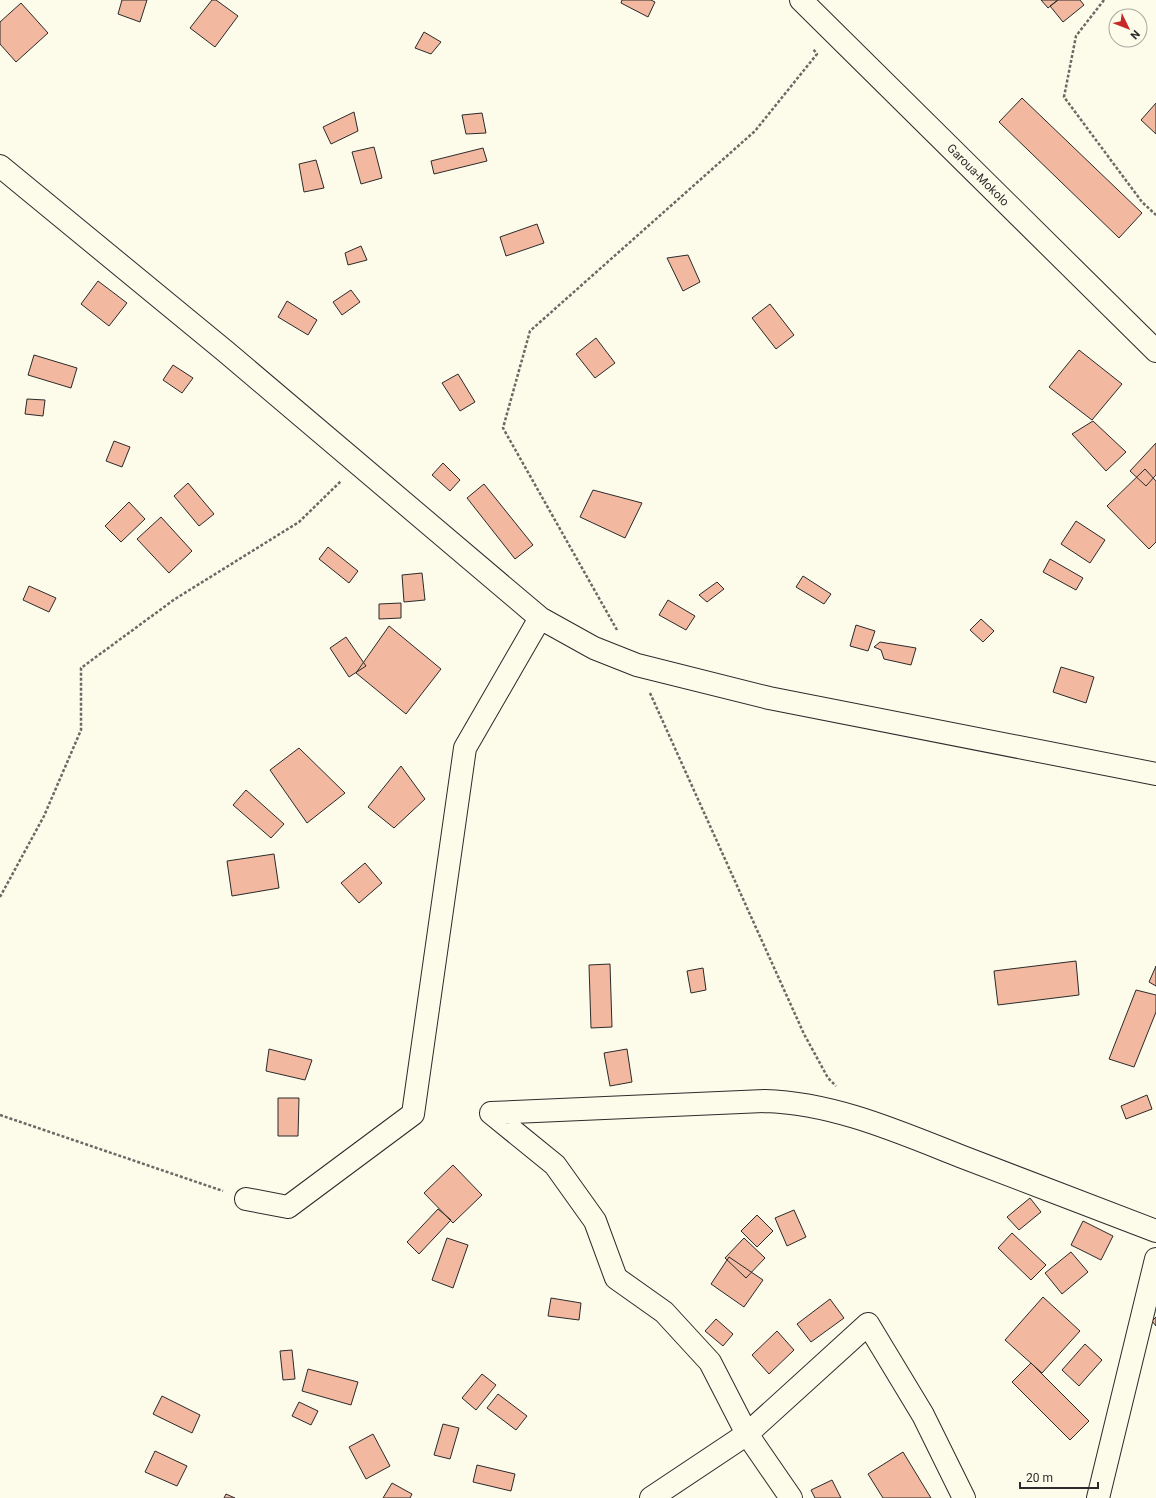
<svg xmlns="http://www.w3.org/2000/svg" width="1156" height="1498" viewBox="0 0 1156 1498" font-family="Roboto,sans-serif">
<rect width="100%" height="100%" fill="#fdfbea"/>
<path fill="#f2b8a0" stroke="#2b2b2b" d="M122 0H147L140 22 118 14Z
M212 0H216L238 16 215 47 190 28Z
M622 0H651L655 2 648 17 621 3Z
M1041 0H1058L1048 8Z
M1058 0H1080L1084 5 1063 22 1050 6Z
M21 3 48 33 16 62 0 44V22Z
M424 32 441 42 431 54 415 48Z
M1022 98 1142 213 1119 238 999 122Z
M1156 103V134L1141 120Z
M354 112 358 131 331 144 323 127Z
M482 113 486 133 466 134 462 115Z
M374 147 382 178 361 184 352 152Z
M483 148 487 161 434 174 431 161Z
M316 160 324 188 304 192 299 164Z
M537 224 544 243 506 256 500 237Z
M361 246 367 260 348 265 345 253Z
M688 255 700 282 683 291 667 258Z
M98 281 127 303 109 326 81 304Z
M351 290 360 302 342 315 333 302Z
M287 301 317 320 308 335 278 317Z
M770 304 794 335 776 349 752 318Z
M596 338 615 363 595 378 576 354Z
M1079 350 1122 384 1092 420 1049 387Z
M34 355 77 368 71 388 28 375Z
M173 365 193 378 182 393 163 380Z
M458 374 475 402 460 411 442 383Z
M27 399 45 400 43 416 25 414Z
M1093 421 1126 452 1106 471 1072 434Z
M114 441 130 447 122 467 106 461Z
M1156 443V475L1146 486 1130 471Z
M443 463 460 480 450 491 432 475Z
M1145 469 1156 481V542L1149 549 1107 506Z
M188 483 214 514 199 526 174 496Z
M484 484 533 545 515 559 467 498Z
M593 490 642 503 625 538 580 517Z
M129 502 145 519 121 542 105 526Z
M161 517 192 551 169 573 137 539Z
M1076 521 1105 540 1090 563 1061 544Z
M328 547 358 571 349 583 319 559Z
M1050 559 1083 578 1076 590 1043 572Z
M422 573 425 600 404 602 402 575Z
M803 576 831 594 824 604 796 587Z
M717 582 724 589 707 602 699 595Z
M29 586 56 598 49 612 23 600Z
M668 600 695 616 686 630 659 615Z
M401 603V618L379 619V604Z
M981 619 994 631 983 642 970 630Z
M856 625 875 631 868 651 850 646Z
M389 626 441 669 406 714 356 673Z
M346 637 366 666 349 677 330 648Z
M880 642 916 648 911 665 884 659 881 650 874 647Z
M1061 667 1094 677 1086 703 1053 692Z
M299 748 345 793 307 823 270 770Z
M401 766 425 799 394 828 368 807Z
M246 790 284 824 271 838 233 805Z
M274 854 279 888 232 896 227 861Z
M365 863 382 883 359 903 341 883Z
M1076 961 1079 995 998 1005 994 971Z
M610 964 612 1027 591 1028 589 965Z
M1156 966V986L1149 982Z
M703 968 706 990 691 993 687 971Z
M1136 990 1156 995V1012L1134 1067 1109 1059Z
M269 1049 312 1060 305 1080 266 1071Z
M627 1049 632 1082 610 1086 604 1053Z
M1147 1095 1152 1109 1126 1119 1121 1106Z
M278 1098H299L298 1136H278Z
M453 1165 482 1195 453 1223 424 1193Z
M1030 1198 1041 1212 1019 1230 1007 1217Z
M438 1209 451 1220 419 1254 407 1242Z
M794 1210 806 1237 787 1246 775 1218Z
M757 1215 773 1231 757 1247 741 1231Z
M1083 1221 1113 1236 1101 1260 1071 1245Z
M1012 1233 1046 1265 1031 1280 998 1248Z
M447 1238 468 1245 453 1288 432 1280Z
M744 1238 765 1258 746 1278 725 1258Z
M1071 1252 1088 1272 1062 1294 1045 1273Z
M729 1257 763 1280 744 1307 711 1284Z
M1043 1297 1080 1331 1042 1373 1005 1340Z
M551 1298 581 1303 579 1320 548 1316Z
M830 1299 844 1318 811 1342 797 1324Z
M1156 1317V1326L1152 1321Z
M716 1319 733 1334 723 1346 705 1331Z
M777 1331 794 1350 769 1374 752 1355Z
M1085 1344 1102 1360 1079 1386 1062 1370Z
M292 1350 295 1379 283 1380 280 1351Z
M1031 1363 1089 1421 1070 1440 1012 1382Z
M308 1369 358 1382 351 1405 302 1391Z
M482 1374 496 1385 476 1410 462 1398Z
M498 1394 527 1416 516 1430 487 1408Z
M162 1396 200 1415 192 1433 153 1414Z
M299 1402 318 1411 311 1425 292 1416Z
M443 1424 459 1428 450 1459 434 1455Z
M373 1434 390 1466 366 1479 349 1447Z
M155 1451 187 1466 177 1486 145 1472Z
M903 1452 931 1498H883L868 1474Z
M477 1465 515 1474 511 1491 473 1482Z
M832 1480 841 1498H815L811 1490Z
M392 1483 412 1494 410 1498H383Z
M226 1494 235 1498H224Z"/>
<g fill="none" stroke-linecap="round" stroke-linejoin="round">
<g stroke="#2b2b2b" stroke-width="24">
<path id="minor" d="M0 166 225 351 540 618 594 648 637 665 769 698 1156 774
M491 1113 555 1165 595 1221 616 1278 664 1312 710 1362 747 1434 868 1324 923 1415 964 1498
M491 1113 765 1101C833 1103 897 1131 960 1156 1025 1181 1091 1206 1156 1231
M246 1199 288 1207 413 1114 465 748 540 618
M651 1498 747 1434 791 1498
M1098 1498 1156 1259"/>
</g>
<g stroke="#2b2b2b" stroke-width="24">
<path id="primary" d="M801 0 1156 351"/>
</g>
<path stroke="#6a6964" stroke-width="2.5" stroke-dasharray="3 2" stroke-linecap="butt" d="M1104 0 1076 36 1064 97 1142 202 1156 215
M617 630 503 428 530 331 755 131 817 54 813 49
M650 693 804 1034 828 1078 836 1086
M0 897 44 816 81 730V668L175 599 299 522 341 481
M0 1115 223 1191"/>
<use href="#minor" stroke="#fdfbea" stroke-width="22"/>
<use href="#primary" stroke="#fdfbea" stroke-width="22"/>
</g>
<g text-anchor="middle" stroke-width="3" stroke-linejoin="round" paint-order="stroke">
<g font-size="12" fill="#2b2b2b" stroke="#fdfbea">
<text transform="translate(978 175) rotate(45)" y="4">Garoua-Mokolo</text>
</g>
</g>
<g transform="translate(1128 28) rotate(133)"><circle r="19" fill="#fdfbea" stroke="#a9a89e"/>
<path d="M0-3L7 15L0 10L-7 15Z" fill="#c62828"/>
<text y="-6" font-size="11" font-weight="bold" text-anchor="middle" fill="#2b2b2b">N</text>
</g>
<path d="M1020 1482v6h78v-6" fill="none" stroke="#2b2b2b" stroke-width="2"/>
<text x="1026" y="1482" font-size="12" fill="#2b2b2b" stroke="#fdfbea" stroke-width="3" paint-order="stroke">20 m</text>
</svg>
